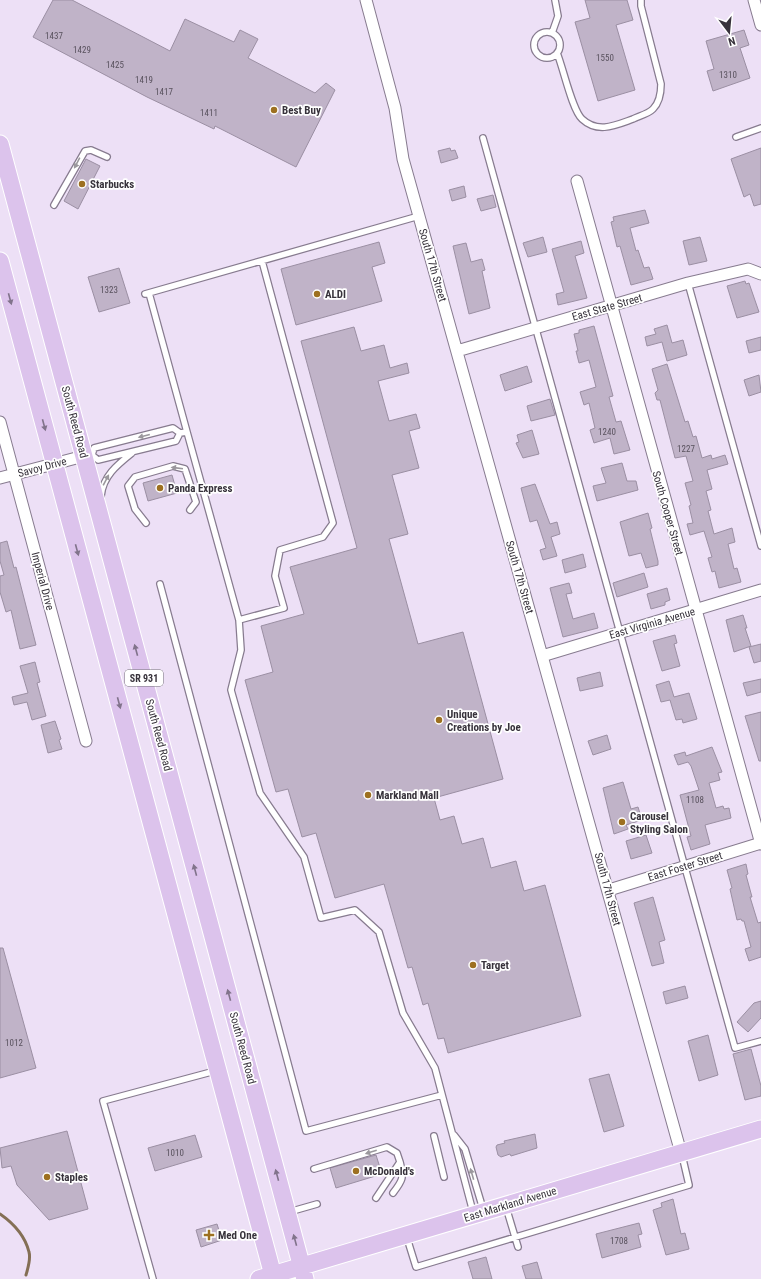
<svg xmlns="http://www.w3.org/2000/svg" width="761" height="1279" viewBox="0 0 761 1279" font-family="'Roboto Condensed',sans-serif">
<rect width="100%" height="100%" fill="#ede0f6"/>
<g fill="none" stroke-linecap="round" stroke-linejoin="round">
<path stroke="#846f55" stroke-width="3" d="M0 1214C13 1223 25 1236 29 1252 31 1259 28 1268 26 1275"/>
</g>
<path fill="#c0b3c8" stroke="#9b8fa3" d="M53 0H72L170 51 185 19 234 42 240 30 258 39 248 58 315 93 326 83 335 90 296 167 215 126 214 129 147 97 33 37Z
M585 0H627L633 20 616 25 635 90 598 101 575 22 590 18Z
M744 30 749 45 740 48 750 78 713 91 707 71 714 69 706 41Z
M450 148 451 151 455 150 458 158 441 163 438 151Z
M761 148V204L754 206 750 194 744 197 731 159Z
M86 159 100 166 78 209 64 201Z
M464 186 466 197 452 201 449 190Z
M493 195 496 207 481 211 477 199Z
M645 210 649 223 630 228 636 251 638 250 644 268 649 267 653 279 631 285 620 246 617 247 611 222 614 221 613 217Z
M543 237 547 252 528 257 523 243Z
M700 237 707 261 689 265 683 241Z
M581 241 584 253 575 256 587 298 558 305 556 294 564 292 552 249Z
M379 242 385 263 372 267 382 301 296 325 281 269Z
M466 243 471 262 482 259 485 270 482 271 490 308 469 314 453 246Z
M119 268 130 303 99 312 88 277Z
M745 281 746 284 749 283 759 312 737 318 727 286Z
M667 325 672 343 683 340 687 355 667 361 662 342 647 346 645 337 656 334 654 329Z
M594 326 613 396 609 397 616 422 621 421 630 450 614 454 610 438 594 443 590 430 595 428 589 403 584 405 580 392 596 387 589 360 579 363 576 351H578L574 334 579 333V330Z
M354 327 361 351 384 345 390 368 407 363 409 373 378 381 389 421 416 414 420 428 409 431 419 468 392 475 408 534 389 539 418 644 463 632 503 779 434 798 440 820 454 816 462 844 483 838 491 868 516 861 524 891 545 885 581 1016 448 1053 444 1038 438 1039 428 1003 423 1005 412 967 408 968 384 884 335 898 316 833 302 837 288 789 276 792 245 680 273 672 261 626 304 614 290 567 357 548 301 341Z
M761 337V350L749 353 746 341Z
M667 364 685 422 688 421 693 437 696 436 702 458 711 455 712 459 725 455 728 464 707 470 712 489 706 491 711 510 708 511 714 534 732 528 735 542 728 544 734 569 737 568 741 582 719 588 715 571 712 572 708 558 712 557 704 531 690 535 687 524 693 523 689 506 691 505 685 483 693 481 686 456 675 458 660 400H657L655 393 658 390 652 369Z
M527 366 532 382 505 391 500 375Z
M759 375 761 392 749 396 744 380Z
M550 399 555 415 531 421 527 406Z
M532 430 539 454 523 458 516 443 519 442 517 435Z
M622 463 627 481H636L638 490 597 501 593 486 606 483 601 468Z
M172 475 177 493 148 501 143 483Z
M535 484 550 524 557 522 560 534 551 537 557 556 543 560 540 550 546 548 537 520 530 522 521 488Z
M648 513 652 528 650 529 658 561V565L646 568 641 553 629 556 620 522Z
M7 541 14 568 16 567 36 645 20 649 11 610 6 612 0 592V576L4 575 0 561V543Z
M583 554 586 567 565 573 562 560Z
M644 573 648 587 617 597 613 583Z
M569 583 572 593 566 594 573 619 594 613 598 628 563 637 550 588Z
M667 588 670 600 665 602V605L651 609 647 594Z
M743 615 747 628H745L751 646 734 652 726 620Z
M675 635 677 643 674 644 680 666 662 671 653 641Z
M761 644V661L754 663 749 647Z
M35 662 40 682 37 683 46 716 32 720 27 702 14 705 12 697 28 693 20 666Z
M600 672 603 686 580 691 577 678Z
M761 679V692L747 696 743 683Z
M669 681 674 697 689 693 697 719 683 723 682 719 676 720 670 700 661 702 656 685Z
M761 712V761H759L745 716Z
M55 721 61 739 59 740 62 749 48 753 41 725Z
M607 735 611 749 593 755 588 741Z
M712 747 722 772 718 773 720 780 709 783 716 808 723 806 724 809 729 808 731 818 705 825 710 844 691 850 687 837 691 836 680 795 699 790 691 766 688 762 678 765 674 755 685 752 686 756Z
M623 782 631 809 638 807 642 820 626 825 628 829 614 834 603 788Z
M646 835 652 853 631 859 626 841Z
M746 864 748 874 746 875 752 897H750L758 923 761 922V957L749 961 745 949 751 947 744 921H742L741 919 737 920 730 889 732 888 727 870Z
M653 897 665 940 659 942 664 963 652 966 634 903Z
M0 948H3L36 1068 0 1078Z
M685 986 688 998 666 1004 663 992Z
M761 1001V1018L748 1032 737 1022 754 1003Z
M708 1035 718 1075 699 1081 688 1041Z
M751 1049 761 1086V1096L745 1100 733 1054Z
M609 1074 624 1126 604 1132 589 1079Z
M67 1131 88 1209 49 1220 17 1185 11 1166 2 1168 0 1148Z
M535 1134 537 1148 511 1156 510 1154 501 1157 498 1155 496 1147 497 1145 505 1143 504 1141Z
M195 1135 202 1157 155 1171 148 1148Z
M376 1155 382 1174 336 1188 330 1168Z
M673 1199 681 1234 685 1233 689 1249 666 1255 653 1210 662 1207 661 1203Z
M639 1223 642 1234 638 1235 641 1247 602 1258 596 1234Z
M217 1224 222 1240 201 1247 196 1230Z
M486 1257 492 1279H473L468 1262Z
M537 1262 542 1279H526L522 1266Z"/>
<g fill="none" stroke-linecap="round" stroke-linejoin="round">
<g stroke="#877b8f" stroke-width="8">
<path id="service" d="M534 45a13 13 0 1 1 26 0a13 13 0 1 1-26 0Z
M552 33 558 16 555 0
M557 53C563 67 572 110 582 119 598 134 616 125 633 119 639 116 648 114 653 109 659 103 661 92 661 84L641 6V0
M736 137 761 128
M483 138 735 1048 761 1041
M54 205 85 151 91 150 107 157
M262 261 333 523 323 537 280 550 275 576 284 608 239 620 241 650 231 690 260 793 304 857 321 918 355 910 379 932 403 1013 435 1068 473 1212
M688 283 761 546
M149 293 187 432 180 433
M145 294 419 216
M187 432 239 620
M92 455 94 448 173 428 180 433
M87 456 92 455 98 460 176 441 180 433
M101 496C103 476 117 465 132 453
M146 523 135 509 128 486 135 477 173 466 185 469 196 502 190 510
M160 584 306 1131 442 1095
M454 1135 465 1149 483 1209
M434 1136 444 1177
M314 1169 387 1147 397 1153 400 1162 376 1198
M393 1193C403 1180 404 1178 400 1162
M506 1207 518 1247
M289 1212 317 1204
M407 1238 416 1267 689 1185 682 1155
M153 1279 103 1101 215 1071"/>
</g>
<g stroke="#877b8f" stroke-width="13">
<path id="minor" d="M366 0 395 108 403 159 681 1153
M754 0 761 25
M577 181 761 844
M457 351 688 283 748 269 761 274
M0 422 86 741
M0 478 84 456
M542 656 761 590
M609 890 761 843"/>
</g>
<g stroke="#fff" stroke-width="19">
<path id="primary" d="M0 144 305 1279
M0 261 274 1279
M259 1279 761 1129"/>
</g>
<use href="#service" stroke="#fff" stroke-width="5.5"/>
<use href="#minor" stroke="#fff" stroke-width="11"/>
<use href="#primary" stroke="#dcc3ec" stroke-width="17"/>
</g>
<defs><path id="oneway-solid" d="M-6-.8H1V-3.2L6.5 0L1 3.2V.8H-6Z"/></defs>
<g fill="#9b989d">
<use href="#oneway-solid" transform="translate(77 163) rotate(118)"/>
<use href="#oneway-solid" transform="translate(144 436) rotate(166)"/>
<use href="#oneway-solid" transform="translate(177 468) rotate(-173)"/>
<use href="#oneway-solid" transform="translate(106 480) rotate(-62)"/>
<use href="#oneway-solid" transform="translate(371 1152) rotate(163)"/>
<use href="#oneway-solid" transform="translate(472 1174) rotate(-106)"/>
</g>
<g fill="#81738b">
<use href="#oneway-solid" transform="translate(10 299) rotate(75)"/>
<use href="#oneway-solid" transform="translate(44 425) rotate(75)"/>
<use href="#oneway-solid" transform="translate(77 550) rotate(75)"/>
<use href="#oneway-solid" transform="translate(136 650) rotate(-105)"/>
<use href="#oneway-solid" transform="translate(119 703) rotate(75)"/>
<use href="#oneway-solid" transform="translate(195 870) rotate(-105)"/>
<use href="#oneway-solid" transform="translate(229 995) rotate(-105)"/>
<use href="#oneway-solid" transform="translate(277 1175) rotate(-105)"/>
<use href="#oneway-solid" transform="translate(295 1240) rotate(-105)"/>
</g>
<g fill="#9d7020" stroke="#fff" stroke-width="1.5">
<circle cx="274" cy="110" r="4"/>
<circle cx="82" cy="184" r="4"/>
<circle cx="317" cy="294" r="4"/>
<circle cx="160" cy="488" r="4"/>
<circle cx="439" cy="720" r="4"/>
<circle cx="368" cy="795" r="4"/>
<circle cx="622" cy="822" r="4"/>
<circle cx="473" cy="965" r="4"/>
<circle cx="356" cy="1171" r="4"/>
<circle cx="47" cy="1177" r="4"/>
<path d="M207 1229h4v4h4v4h-4v4h-4v-4h-4v-4h4z"/>
</g>
<g text-anchor="middle" stroke-width="3.5" stroke-linejoin="round" paint-order="stroke">
<g font-size="9" fill="#59525e">
<text x="54" y="39">1437</text>
<text x="82" y="53">1429</text>
<text x="605" y="61">1550</text>
<text x="115" y="68">1425</text>
<text x="728" y="78">1310</text>
<text x="144" y="83">1419</text>
<text x="164" y="95">1417</text>
<text x="209" y="116">1411</text>
<text x="109" y="293">1323</text>
<text x="607" y="435">1240</text>
<text x="686" y="452">1227</text>
<text x="695" y="803">1108</text>
<text x="14" y="1046">1012</text>
<text x="175" y="1156">1010</text>
<text x="619" y="1244">1708</text>
</g>
<rect fill="#fff" stroke="#737076" stroke-width="1" x="125" y="670" width="38" height="16" rx="3"/>
<g font-size="10" font-weight="bold" fill="#37323b">
<text x="144" y="682">SR 931</text>
</g>
<g font-size="11" font-weight="bold" fill="#37323b" stroke="#fff" text-anchor="start">
<text x="282" y="114">Best Buy</text>
<text x="90" y="188">Starbucks</text>
<text x="325" y="298">ALDI</text>
<text x="168" y="492">Panda Express</text>
<text x="447" y="718">Unique<tspan x="447" dy="13">Creations by Joe</tspan></text>
<text x="376" y="799">Markland Mall</text>
<text x="630" y="820">Carousel<tspan x="630" dy="13">Styling Salon</tspan></text>
<text x="481" y="969">Target</text>
<text x="364" y="1175">McDonald's</text>
<text x="55" y="1181">Staples</text>
<text x="218" y="1239">Med One</text>
</g>
<g font-size="11" fill="#37323b" stroke="#fff">
<text transform="translate(433 265) rotate(74)" y="4">South 17th Street</text>
<text transform="translate(607 307) rotate(-16)" y="4">East State Street</text>
<text transform="translate(75 422) rotate(75)" y="4">South Reed Road</text>
<text transform="translate(42 467) rotate(-15)" y="4">Savoy Drive</text>
<text transform="translate(668 513) rotate(74)" y="4">South Cooper Street</text>
<text transform="translate(520 577) rotate(74)" y="4">South 17th Street</text>
<text transform="translate(43 581) rotate(75)" y="4">Imperial Drive</text>
<text transform="translate(652 623) rotate(-16)" y="4">East Virginia Avenue</text>
<text transform="translate(159 735) rotate(75)" y="4">South Reed Road</text>
<text transform="translate(685 866) rotate(-17)" y="4">East Foster Street</text>
<text transform="translate(608 889) rotate(75)" y="4">South 17th Street</text>
<text transform="translate(243 1048) rotate(75)" y="4">South Reed Road</text>
<text transform="translate(510 1204) rotate(-17)" y="4">East Markland Avenue</text>
</g>
</g>
<g transform="translate(729 32) rotate(164)" stroke="#ffffff" stroke-width="3" paint-order="stroke">
<path d="M0-3L7 15L0 10L-7 15Z" fill="#37323b"/>
<text y="-6" font-size="11" font-weight="bold" text-anchor="middle" fill="#37323b">N</text>
</g>
</svg>
